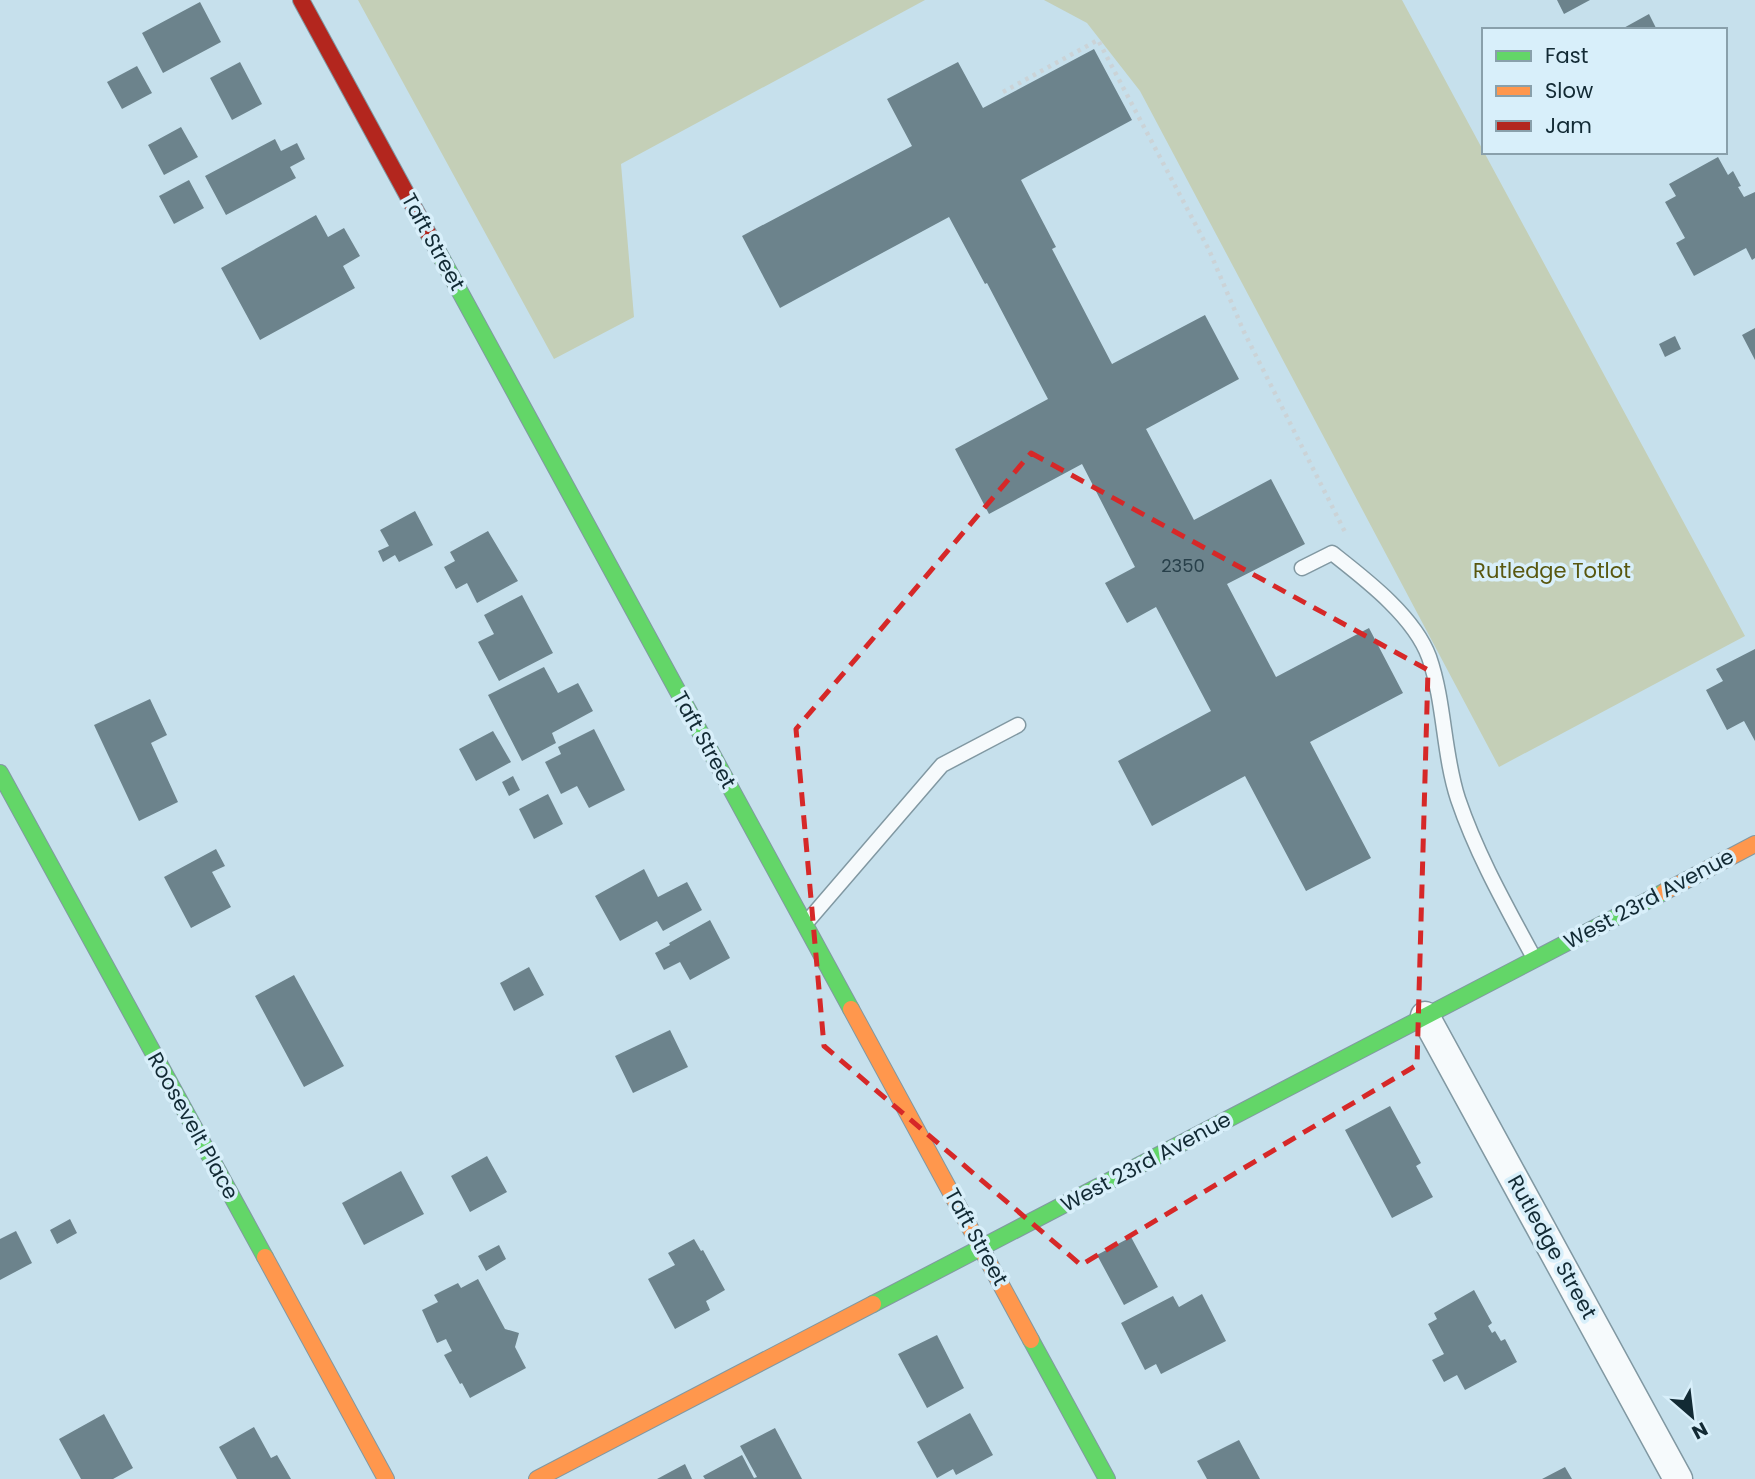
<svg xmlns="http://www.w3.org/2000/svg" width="1755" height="1479" viewBox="0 0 1755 1479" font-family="Poppins,sans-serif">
<rect width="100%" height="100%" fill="#c6e0ec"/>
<path fill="#c4cfb7" d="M358 0H925L621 164 634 317 554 359Z
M1044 0H1402L1745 636 1499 767 1140 91 1087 23Z"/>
<path fill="#6c838c" d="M1557 0H1590L1564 14Z
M200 2 221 42 163 73 142 33Z
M1649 14 1657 30H1620Z
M1094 49 1132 120 1021 180 1056 247 1052 249 1112 364 1205 315 1239 379 1146 429 1194 520 1271 479 1305 544 1227 584 1276 677 1369 628 1403 693 1310 742 1371 858 1306 891 1245 776 1152 826 1118 761 1211 711 1156 607 1127 623 1105 583 1135 567 1082 464 989 514 955 449 1048 399 987 283 985 284 949 217 780 308 742 236 912 146 887 99 958 62 983 108Z
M240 62 262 104 232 120 210 78Z
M137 66 152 93 122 109 107 82Z
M181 127 198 157 164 175 148 145Z
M275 139 281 151 297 143 305 159 290 167 296 178 226 215 205 176Z
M1718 157 1728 175 1733 171 1741 186 1738 187 1744 197 1755 192V258L1752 260 1746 248 1694 276 1676 243 1685 238 1665 202 1676 196 1669 184Z
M189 180 204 208 174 224 159 196Z
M316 215 328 237 344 228 360 256 343 266 355 288 260 340 221 268Z
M1755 328V360L1742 335Z
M1675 336 1681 349 1665 357 1659 344Z
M415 511 433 545 399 562 395 555 383 562 378 551 389 546 380 530Z
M488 531 518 581 477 603 467 583 456 589 444 567 455 561 450 552Z
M522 595 553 653 499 681 478 642 494 634 484 615Z
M1755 649V741L1744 721 1727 730 1706 690 1723 681 1716 669Z
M544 667 558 693 578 683 593 711 552 733 556 743 522 761 488 695Z
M150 699 167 735 151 743 178 802 139 821 94 725Z
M594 729 625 790 589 808 577 786 561 794 545 762 561 754 558 747Z
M493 731 511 762 476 781 459 749Z
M513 776 520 790 509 796 502 782Z
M548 794 563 824 534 839 519 809Z
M216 849 225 866 212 872 231 907 191 928 164 877Z
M644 869 658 897 687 882 702 910 663 931 657 921 620 941 595 896Z
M710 920 730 958 690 980 680 962 664 970 655 953 670 945 669 943Z
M529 967 544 995 514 1011 500 983Z
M294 975 344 1066 304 1087 255 996Z
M670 1030 688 1067 633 1093 615 1056Z
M1390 1106 1421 1163 1416 1166 1433 1197 1392 1218 1345 1130Z
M487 1156 507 1192 470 1212 451 1176Z
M401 1171 424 1214 364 1245 342 1203Z
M70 1219 77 1233 57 1244 50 1230Z
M16 1231 32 1263 0 1280V1239Z
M1131 1237 1158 1287 1124 1305 1097 1255Z
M694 1239 701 1251 703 1250 725 1290 706 1301 710 1310 675 1329 648 1279 675 1265 668 1253Z
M499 1245 506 1259 486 1271 478 1256Z
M478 1279 505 1329 519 1333 515 1347 526 1368 470 1398 462 1383 460 1384 444 1355 452 1351 446 1339 437 1343 422 1310 438 1302 434 1295 458 1283 461 1288Z
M1474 1290 1492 1323 1488 1326 1492 1333 1495 1331 1501 1341 1505 1339 1517 1362 1465 1390 1457 1375 1444 1382 1432 1360 1444 1354 1428 1324 1437 1319 1434 1313Z
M1202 1294 1226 1341 1161 1374 1156 1364 1145 1370 1121 1323 1173 1296 1179 1307Z
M937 1335 964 1388 927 1408 898 1354Z
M970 1413 993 1455 956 1475 953 1469 937 1478 917 1442Z
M104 1414 133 1468 113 1479H81L59 1439Z
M254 1427 271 1458 277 1455 291 1479H237L219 1447Z
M775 1428 802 1479H705L703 1476 742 1455 754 1478 757 1477 740 1446Z
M1239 1440 1260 1479H1207L1197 1461Z
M685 1464 692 1479H657Z
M1565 1467 1572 1479H1542Z"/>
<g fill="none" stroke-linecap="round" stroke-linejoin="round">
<g stroke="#8198a2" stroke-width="17">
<path id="lane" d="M1302 568 1332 553C1365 579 1414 616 1429 657 1445 703 1443 753 1458 799 1477 855 1506 906 1534 958
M806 923 942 765 1018 725"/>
</g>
<g stroke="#8198a2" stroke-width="31">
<path id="street" d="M1425 1016 1678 1479"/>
</g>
<g stroke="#8198a2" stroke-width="18">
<path id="fast" d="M429 235 851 1009
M0 773 265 1257
M873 1304 1664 892
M1031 1340 1107 1479"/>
</g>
<g stroke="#8198a2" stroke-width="18">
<path id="slow" d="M1664 892 1755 844
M851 1009 1031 1340
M265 1257 386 1479
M537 1479 873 1304"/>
</g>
<g stroke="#8198a2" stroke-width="18">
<path id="jam" d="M301 0 429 235"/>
</g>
<path stroke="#cbd3d7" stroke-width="4.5" stroke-dasharray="3.5 5" stroke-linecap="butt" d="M1003 92 1098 40 1209 250 1244 332 1345 532"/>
<use href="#lane" stroke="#f6fafc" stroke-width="14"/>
<use href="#street" stroke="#f6fafc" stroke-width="28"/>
<use href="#fast" stroke="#63d668" stroke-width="16"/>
<use href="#slow" stroke="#ff974d" stroke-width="16"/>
<use href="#jam" stroke="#b3261e" stroke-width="16"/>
</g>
<path fill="none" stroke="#d62828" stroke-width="5" stroke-dasharray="14 9" stroke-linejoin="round" d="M1031 453 1428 670 1417 1065 1081 1265 824 1046 796 729Z"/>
<g text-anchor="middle" stroke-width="7" stroke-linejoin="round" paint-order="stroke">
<g font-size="18" fill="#28404a">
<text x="1183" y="572">2350</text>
</g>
<g font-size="21" fill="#122a34" stroke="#d8effa">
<text transform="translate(433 242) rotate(61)" y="7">Taft Street</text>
<text transform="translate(704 740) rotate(61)" y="7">Taft Street</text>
<text transform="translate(1649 899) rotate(-28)" y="7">West 23rd Avenue</text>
<text transform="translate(193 1126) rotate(61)" y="7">Roosevelt Place</text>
<text transform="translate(1146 1162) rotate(-28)" y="7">West 23rd Avenue</text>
<text transform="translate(976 1237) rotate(61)" y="7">Taft Street</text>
<text transform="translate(1552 1247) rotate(61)" y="7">Rutledge Street</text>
</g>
<g font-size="21" fill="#59570f" stroke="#d8effa">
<text x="1552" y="578">Rutledge Totlot</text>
</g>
</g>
<rect x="1482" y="28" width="245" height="126" fill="#d8effa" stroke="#89a0ab" stroke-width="2"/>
<rect x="1496" y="51" width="35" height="10" fill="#63d668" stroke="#89a0ab" stroke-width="2"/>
<text x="1545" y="63" font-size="21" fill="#122a34">Fast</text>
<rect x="1496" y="86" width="35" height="10" fill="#ff974d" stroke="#89a0ab" stroke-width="2"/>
<text x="1545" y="98" font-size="21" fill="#122a34">Slow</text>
<rect x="1496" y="121" width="35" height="10" fill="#b3261e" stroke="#89a0ab" stroke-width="2"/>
<text x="1545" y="133" font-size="21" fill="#122a34">Jam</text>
<g transform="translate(1692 1416) rotate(152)" stroke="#d8effa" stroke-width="5" paint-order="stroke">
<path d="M0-5L12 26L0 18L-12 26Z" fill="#122a34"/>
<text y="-10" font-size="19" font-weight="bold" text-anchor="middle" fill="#122a34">N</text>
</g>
</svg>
